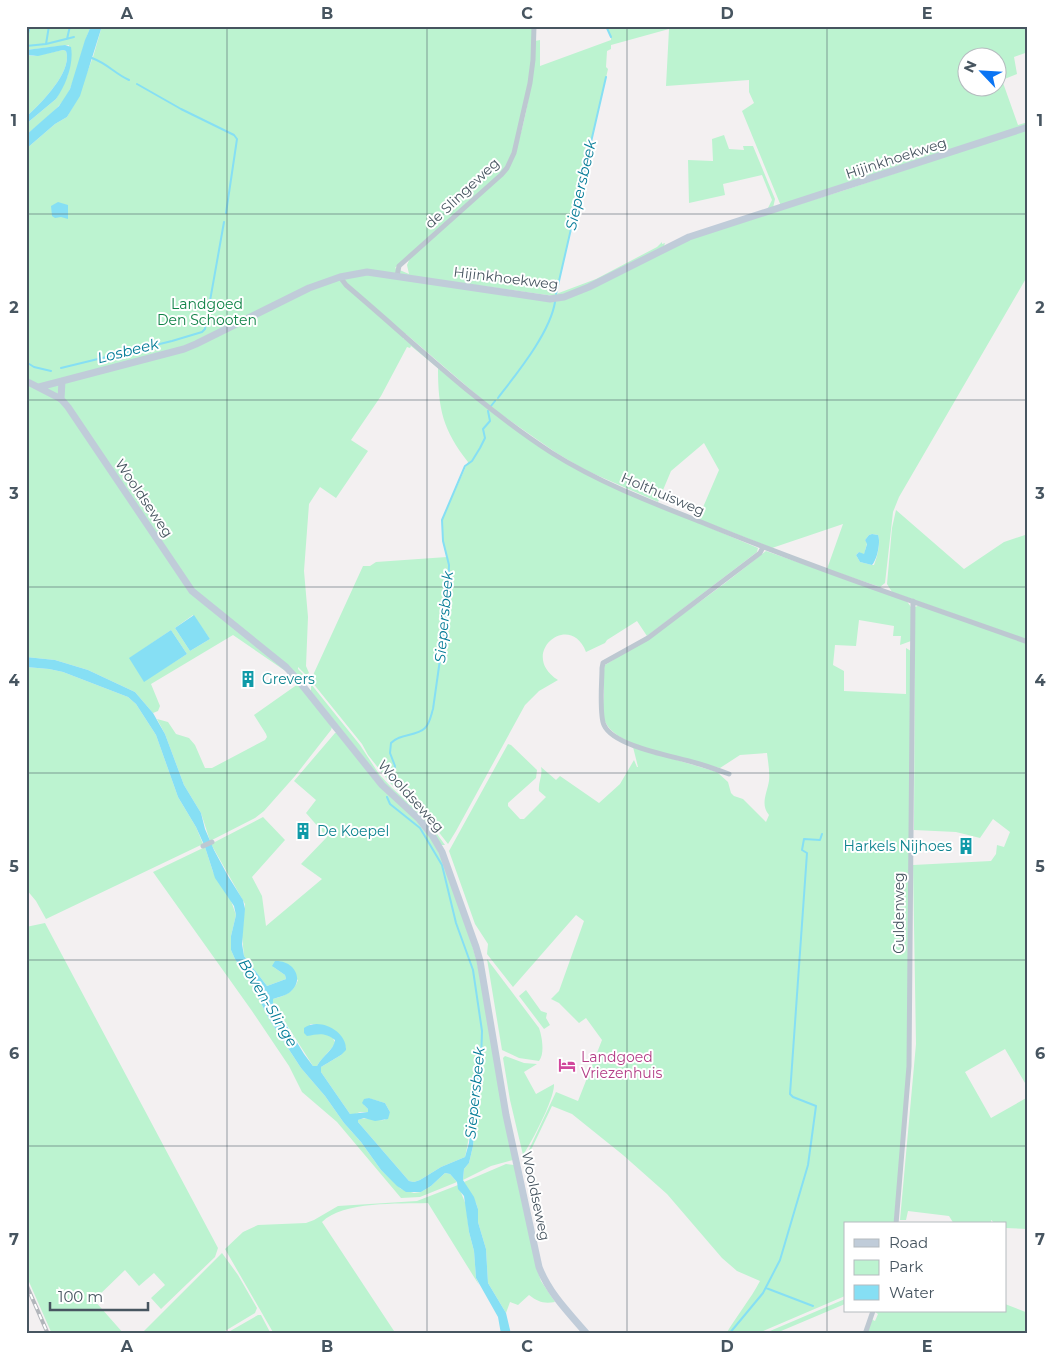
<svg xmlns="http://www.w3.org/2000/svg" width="1054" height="1360" viewBox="0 0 1054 1360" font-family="Montserrat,sans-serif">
<rect width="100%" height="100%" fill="#f3f0f1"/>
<path fill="#bcf3d0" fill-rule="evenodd" d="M26 26H91C81 48 77 78 66 97 57 110 38 125 26 135V124L56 99 68 75 69 45 26 50Z
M102 26H532V60L528 83 513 153 506 167 500 174 395 268 409 274 407 265 410 258 503 175C523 150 534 74 535 41L540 40V66L611 40V37L606 26H1028V52L1014 57 1017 74 1002 80 1018 125 1028 122V126L781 206 742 111 754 103 749 92V80L666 86 669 29 611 45V49L607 51 606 67 608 69 556 294 596 279 657 247 662 242V244L665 243 664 246C629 264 593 289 554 296L418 277 434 284 546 300 566 299 590 289 660 253 699 235 842 191 1028 129V275L899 497 893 512 885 583 880 587 827 569 843 524 772 548 698 519 719 470 704 443 671 471 658 502 585 470 555 452 492 408 406 334 403 339 405 338C468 392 528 448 604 483L758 548 757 552 647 636 637 621 607 640 605 643 586 652C570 610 517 654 558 680L539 691 525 705 456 831 448 844 430 821 391 784 368 755 362 744 312 682 314 673 363 566H370L376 562 447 557 443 540 442 520 468 462C443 430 438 409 438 368L411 346 410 348 407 347 381 396 351 440 368 451 336 498 320 487 309 504 304 571 308 617 306 666 309 673 306 675 298 667V669L304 675 298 676 297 679 233 635 151 684 160 706 158 711 153 713 135 692 88 670 55 660 26 657V149L55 124 67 117 75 103 93 57ZM966 58H996V88H966ZM872 534 878 535C881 543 877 557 874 565H872L860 562 856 555 859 552 864 555 867 543 865 540 869 535ZM193 615 210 639 190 651 175 628ZM171 630 187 654 144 681 130 658Z
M63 50 66 51C73 72 40 104 26 117V55L34 56Z
M724 135 729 149 744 150 743 146H753L775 199 773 208H768L772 200 762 175 723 184 725 195 689 203 688 160 713 161 712 139Z
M896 510 964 569 1004 542 1028 534V640L892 592 887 584 892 528Z
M766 551 906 600 911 607V641L900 645 901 636H893L894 626 859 620 856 646 835 645 833 665 844 671V691L906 694V648L911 651 909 1037 906 1094 894 1224H845V1296L756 1334H726C737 1315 750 1300 760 1281L737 1271 722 1258 667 1194 623 1155 572 1114 552 1106 531 1150 526 1173 527 1160 525 1158 556 1092 578 1101 602 1040 586 1018 579 1023 559 1003 551 999 559 991 584 921 576 915 513 987 487 954 488 944 475 924 449 851 508 744 511 745 537 770 536 778 508 803V806L520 819H524L546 797 539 791C538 782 543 776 541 767L556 780 560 776 599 803 620 784 634 760 637 767H638L633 747 717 772 728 782 731 793 734 796 743 799 766 822 769 815C760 805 767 793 769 781 770 772 768 762 767 753L740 755 720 768C693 761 622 749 607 725 601 717 603 704 604 695 604 686 602 673 605 665 662 631 715 592 766 551Z
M920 605 1028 644V1088L1005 1049 965 1072 991 1118 1028 1097V1229L1005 1228V1224H996L991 1220V1224H954L949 1216 908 1211 906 1220H900L916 1044 913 865 991 861 996 854 997 845 1004 847 1010 832 993 819 980 838 956 832 914 830 915 607Z
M26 667 49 669 63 672 128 697 136 704 156 735 178 797 196 827 203 844 46 919 36 901 26 889Z
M298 684 332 727 331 730 295 776 264 811 255 818 210 841 201 813 184 785 165 734 157 719 168 722 176 734 189 738 195 745 205 768H212L265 740 267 737 266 734 254 715Z
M311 684 360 745 379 774 391 787 427 820 445 845H441L384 783 311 691Z
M335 733H337L431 837C451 876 465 920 477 962L513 1160 491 1166 463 1180 464 1169 469 1163 473 1146 477 1100 481 1081 480 1075 482 1063C469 1092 473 1127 465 1157L441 1167 420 1180 414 1182 409 1181 358 1122V1120C367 1116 375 1121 385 1120L390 1112 385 1103 368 1098 364 1105 368 1109V1112H360L353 1115 350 1114 321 1072V1067L341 1055 346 1047 315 1024H310L315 1034H326L333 1038 335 1043C330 1052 322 1057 317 1066H313L273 1003V999C285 996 294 992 298 980L272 966 285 975 286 979 267 986 244 956 242 936 245 904 211 844 263 817 285 840 252 877 262 896 266 926 322 879 301 864 327 837 306 813 316 800 294 781Z
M205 847 213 872 230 898 236 915 231 936V950L235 959 249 979 269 1019 301 1068 325 1096 344 1123 361 1142 381 1170 401 1189 414 1193 421 1192 431 1186 445 1173 450 1174 457 1182 420 1197 401 1198 337 1122 302 1092 289 1066 252 1011 153 872Z
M45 923 218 1248 215 1257 161 1309 151 1298 165 1285 154 1273 139 1286 125 1270 94 1300 124 1334H52L26 1275V927Z
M487 959 539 1028C542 1036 545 1054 539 1061L519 1058 502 1050Z
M526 990 541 1011 547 1013 546 1018 550 1025 544 1029 519 996Z
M505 1056 524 1063 537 1064 524 1072 536 1094 554 1084C555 1098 531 1143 523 1155L510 1100 503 1058Z
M506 1164 514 1165 536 1266 541 1281 555 1302C544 1304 538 1302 529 1295L518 1305 510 1302 506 1313 488 1283 486 1249 478 1222V1209L476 1203 464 1182Z
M458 1185 466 1205 469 1232 474 1251 476 1278 479 1285 428 1203C399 1204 343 1201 322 1222L396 1334H274L225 1249 243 1232 258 1225 306 1223 314 1220 338 1206 417 1201Z
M222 1253 238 1275 257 1308 255 1313 220 1334H141Z
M845 1299V1304L774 1334H763Z
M1005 1304 1028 1313V1334H866L871 1319 875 1321 878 1314 874 1311H1005Z
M258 1315H261L271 1334H225Z"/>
<path fill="#86dff4" d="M91 26H102L80 96 67 117 55 124 26 149V135L59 106 65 97 70 89 85 40Z
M65 45 71 47C74 64 66 85 56 99L26 124V117C40 104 73 72 66 51L63 50 38 56 26 55V50Z
M58 202 68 205V219L61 217 55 218 52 216 51 206Z
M872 534 878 535C881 542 877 560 872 565L860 562 856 555 859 552 864 554 867 544 865 540 869 535Z
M194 615 210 639 190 651 175 628Z
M171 630 187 654 144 682 129 658Z
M26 657 55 660 88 670 135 692 153 713 165 734 184 785 201 813 205 829 214 850 228 876 243 900 245 909 242 944 244 956 267 986 286 979 285 975 272 966 275 961C294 960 306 980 289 993 284 996 278 997 273 999V1003L304 1054 313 1066H317C322 1056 334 1050 335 1040 325 1032 318 1034 307 1036L304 1033V1028C319 1017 347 1031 346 1050L341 1055 321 1067V1072L350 1114 368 1112V1109L362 1103 364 1099 369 1098 385 1103 390 1112 388 1119 375 1121 364 1118 358 1120V1122L409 1181 414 1182 420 1180 441 1167 465 1157 469 1143 476 1070 481 1061V1081L477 1100 473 1146 469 1163 464 1169 463 1180 474 1197 478 1209V1222L486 1249 488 1283 506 1313 511 1334H501L498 1317 476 1278 474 1251 469 1232 464 1196 458 1189 457 1182 450 1174 445 1173 431 1186 421 1192H406L397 1186 381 1170 361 1142 344 1123 325 1096 301 1068 269 1019 249 979 235 959 231 950V936L236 915 234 906 215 878 205 847 196 827 178 797 156 735 136 704 128 697 63 672 49 669 26 667Z"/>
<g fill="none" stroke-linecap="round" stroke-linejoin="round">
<path stroke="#86dff4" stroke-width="2" d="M606 26 611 37
M67 39 70 26
M26 41 30 26
M46 44 49 26
M26 46 46 44 74 37
M92 58C108 64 114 73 129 80
M137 84 181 109 234 135 237 139 226 213
M556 294 606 77
M26 362 34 367 51 371
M61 368 172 341 202 332 205 329 224 222
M498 398C517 373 550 333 555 302
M491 406 495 401
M391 782 395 766 390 753 391 743C400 733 416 737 425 728 430 723 431 715 433 709L448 603 449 565 443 541 442 520 465 466 472 461 480 448 485 438 483 429 490 421 488 411
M387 797 390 804 420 828 442 865 456 923 473 970 482 1031 481 1062
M766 1288 813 1306
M729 1334 763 1293 780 1260 808 1165 816 1106 793 1097 790 1094 807 853 802 850 804 839 820 840 822 834"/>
<path stroke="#bdc8d1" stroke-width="5" d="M397 276 399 266 501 175 507 168 514 153 530 83 533 60 534 26
M340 277 346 285C412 341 479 406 552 453 598 482 650 502 701 522 808 566 918 603 1028 642
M729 774C718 770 707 766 696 763 674 756 614 747 604 725 599 715 602 681 602 668L603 663 648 638 760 553 763 547
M203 846 212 842
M896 1224 909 1066 913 601
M865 1334 873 1311"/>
<path stroke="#c0ccd9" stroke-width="7" d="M26 381 61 399 68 407 192 591 286 667 298 680 382 785 419 819 432 835 442 852 476 947 480 961 506 1115 539 1267C549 1293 568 1312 587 1334
M39 387 62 381
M61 399 62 381 184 349 196 344 309 288 340 277 367 272 550 299 564 297 589 287 689 237 1028 127"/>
<g stroke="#b2b6bb" stroke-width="4">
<path id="rail" d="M26 1284 48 1334"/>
</g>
<use href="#rail" stroke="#fff" stroke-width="2" stroke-dasharray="5.5" stroke-linecap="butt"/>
</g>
<path fill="none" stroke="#475560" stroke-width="1" stroke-opacity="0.55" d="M227 26V1334M427 26V1334M627 26V1334M827 26V1334M26 214H1028M26 400H1028M26 587H1028M26 773H1028M26 960H1028M26 1146H1028"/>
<defs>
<g id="building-bare" transform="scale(1.35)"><path d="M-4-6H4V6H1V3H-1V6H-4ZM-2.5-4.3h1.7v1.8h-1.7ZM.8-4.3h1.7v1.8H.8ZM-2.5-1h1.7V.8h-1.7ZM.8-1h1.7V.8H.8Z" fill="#0f9aa8" stroke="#fff" stroke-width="2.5" paint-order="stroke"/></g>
<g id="hotel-bare" transform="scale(1.35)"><path d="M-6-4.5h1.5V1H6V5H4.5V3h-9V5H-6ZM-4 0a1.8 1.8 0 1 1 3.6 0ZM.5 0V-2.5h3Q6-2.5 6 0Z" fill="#d1479c" stroke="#fff" stroke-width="2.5" paint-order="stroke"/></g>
</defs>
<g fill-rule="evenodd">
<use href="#building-bare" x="248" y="679"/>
<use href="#building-bare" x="303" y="831"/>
<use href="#building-bare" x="966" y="846"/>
<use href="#hotel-bare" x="567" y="1065"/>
</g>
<g text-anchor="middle" stroke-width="4" stroke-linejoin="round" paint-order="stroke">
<g font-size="14" fill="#475560" stroke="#fff">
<text transform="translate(896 158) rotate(-18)" y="5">Hijinkhoekweg</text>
<text transform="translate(462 193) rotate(-43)" y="5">de Slingeweg</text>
<text transform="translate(506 278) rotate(7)" y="5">Hijinkhoekweg</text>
<text transform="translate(663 494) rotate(23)" y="5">Holthuisweg</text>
<text transform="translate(144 498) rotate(56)" y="5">Wooldseweg</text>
<text transform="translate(411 796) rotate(48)" y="5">Wooldseweg</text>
<text transform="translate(899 913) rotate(-90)" y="5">Guldenweg</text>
<text transform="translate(536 1196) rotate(78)" y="5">Wooldseweg</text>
</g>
<g font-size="14" fill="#108347" stroke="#fff">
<text x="207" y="309">Landgoed<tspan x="207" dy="16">Den Schooten</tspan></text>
</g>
<g font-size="14" fill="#0d838f" stroke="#fff" text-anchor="start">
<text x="262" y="684">Grevers</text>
<text x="317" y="836">De Koepel</text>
<text x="952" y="851" text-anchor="end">Harkels Nijhoes</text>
</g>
<g font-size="14" fill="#b23c85" stroke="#fff" text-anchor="start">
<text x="581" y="1062">Landgoed<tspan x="581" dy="16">Vriezenhuis</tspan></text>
</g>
<g font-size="15" font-style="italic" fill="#037b97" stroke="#fff">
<text transform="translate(581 185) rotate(-77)" y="5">Siepersbeek</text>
<text transform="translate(128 351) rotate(-14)" y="5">Losbeek</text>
<text transform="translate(444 617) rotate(-85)" y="5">Siepersbeek</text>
<text transform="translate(268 1003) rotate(59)" y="5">Boven-Slinge</text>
<text transform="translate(475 1093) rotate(-84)" y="5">Siepersbeek</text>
</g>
</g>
<rect width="1054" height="1360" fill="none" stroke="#ffffff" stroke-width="55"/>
<rect x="844" y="1222" width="162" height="90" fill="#ffffff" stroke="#b5bbbf"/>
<rect x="854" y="1239" width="25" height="8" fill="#c0ccd9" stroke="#b5bbbf"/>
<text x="889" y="1248" font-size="15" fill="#475560">Road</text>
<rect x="854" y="1260" width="25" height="15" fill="#bcf3d0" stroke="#b5bbbf"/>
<text x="889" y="1272" font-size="15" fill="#475560">Park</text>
<rect x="854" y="1285" width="25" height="15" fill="#86dff4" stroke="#b5bbbf"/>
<text x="889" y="1298" font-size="15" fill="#475560">Water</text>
<g transform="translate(982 72) rotate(295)"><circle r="24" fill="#ffffff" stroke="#b5bbbf"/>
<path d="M0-4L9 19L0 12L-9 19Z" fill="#0a75f4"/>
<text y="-8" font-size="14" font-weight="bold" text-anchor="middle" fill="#475560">N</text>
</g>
<path d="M50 1302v8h98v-8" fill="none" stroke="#475560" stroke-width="2.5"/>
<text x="58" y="1302" font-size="15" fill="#475560" stroke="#ffffff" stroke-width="4" paint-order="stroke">100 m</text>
<rect x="28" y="28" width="998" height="1304" fill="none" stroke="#475560" stroke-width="2"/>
<g font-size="16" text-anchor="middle" font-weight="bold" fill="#475560">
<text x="127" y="19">A</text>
<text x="327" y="19">B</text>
<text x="527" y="19">C</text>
<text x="727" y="19">D</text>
<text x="927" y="19">E</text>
<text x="14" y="126">1</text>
<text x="1040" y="126">1</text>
<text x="14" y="313">2</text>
<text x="1040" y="313">2</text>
<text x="14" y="499">3</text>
<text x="1040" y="499">3</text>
<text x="14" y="686">4</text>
<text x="1040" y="686">4</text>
<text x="14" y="872">5</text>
<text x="1040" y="872">5</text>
<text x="14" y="1059">6</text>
<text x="1040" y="1059">6</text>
<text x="14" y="1245">7</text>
<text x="1040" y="1245">7</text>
<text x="127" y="1352">A</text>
<text x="327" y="1352">B</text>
<text x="527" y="1352">C</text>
<text x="727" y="1352">D</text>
<text x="927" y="1352">E</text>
</g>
</svg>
